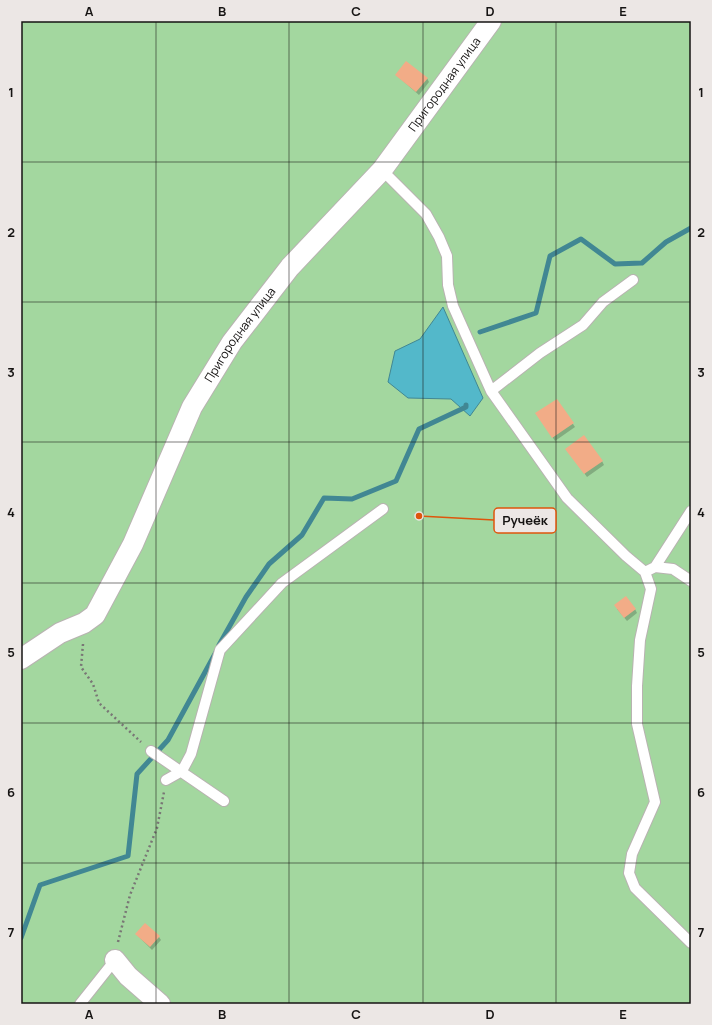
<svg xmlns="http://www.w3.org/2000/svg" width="712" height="1025" viewBox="0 0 712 1025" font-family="Manrope,sans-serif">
<rect width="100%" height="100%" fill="#ece7e5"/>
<path fill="#a3d79f" d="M21 21H483L365 183 232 336 91 611 21 654Z
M498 21H691V1004H21V669L101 618 195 413 238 340Z"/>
<path fill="#53b8ca" stroke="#418793" d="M443 307 483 398 470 416 451 399 408 398 388 382 395 351 420 339Z"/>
<path fill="#0003" d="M396 75 427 78 429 82 419 95Z
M557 400 575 427 555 441 539 417Z
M569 452 602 461 604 465 587 477Z
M617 609H635L637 613 627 621Z
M136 934 159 937 161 940 152 950Z"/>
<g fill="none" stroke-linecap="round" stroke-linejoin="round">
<path stroke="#418793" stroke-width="5" d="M480 332 536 313 550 256 581 239 615 264 642 263 666 242 691 228
M219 645 246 597 269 564 302 535 324 498 352 499 396 481 419 429 466 407V405
M21 938 40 885 128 856 137 774 168 740 216 652"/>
</g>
<path fill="#f2ac87" d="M406 61 428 78 416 92 395 75Z
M557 399 574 423 552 438 535 413Z
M584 435 603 461 584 474 565 449Z
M626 596 636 609 624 618 614 605Z
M145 923 160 936 150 947 135 934Z"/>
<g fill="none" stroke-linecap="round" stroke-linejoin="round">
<g stroke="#b8b3b1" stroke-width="12">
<path id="lane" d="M382 170 426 214 439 237 447 256 448 285 453 306 491 391 567 498 626 556 645 572 651 589 640 640 637 686V724L655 802 632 854 629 873 635 888 691 943
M491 391 540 353 583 325 603 302 633 280
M655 567 673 569 691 581
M645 572 655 567 691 511
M151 751 224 801
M166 780 182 771 191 754 220 650 282 583 383 509
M80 1004 115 960"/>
</g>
<g stroke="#b8b3b1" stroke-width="22">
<g id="street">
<path id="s1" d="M21 659 60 633 84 623 95 615 133 544 192 407 232 342 290 267 382 170 491 21"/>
<path d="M115 960 128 976 160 1004"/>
</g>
</g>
<path stroke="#797675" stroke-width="2.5" stroke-dasharray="2 3" stroke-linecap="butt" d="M83 644 81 667 93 684 99 703 141 742
M118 942 130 895 157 828 164 792"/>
<use href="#lane" stroke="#fff" stroke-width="10"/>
<use href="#street" stroke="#fff" stroke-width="20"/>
</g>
<path fill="none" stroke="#161413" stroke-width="1" stroke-opacity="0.55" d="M156 21V1004M289 21V1004M423 21V1004M556 21V1004M21 162H691M21 302H691M21 442H691M21 583H691M21 723H691M21 863H691"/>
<g text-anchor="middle" stroke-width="3" stroke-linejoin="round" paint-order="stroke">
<g font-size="12" fill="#161413" stroke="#ece7e5">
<text dy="4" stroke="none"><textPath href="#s1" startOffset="727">Пригородная улица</textPath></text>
<text dy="4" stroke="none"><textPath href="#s1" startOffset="403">Пригородная улица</textPath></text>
</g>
</g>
<path fill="none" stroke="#de560c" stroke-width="1.5" d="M419 516L494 520"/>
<circle fill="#de560c" stroke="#ece7e5" stroke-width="1.5" cx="419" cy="516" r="4"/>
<rect fill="#ece7e5" stroke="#de560c" stroke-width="1.5" x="494" y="508" width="62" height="25" rx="4"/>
<g font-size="13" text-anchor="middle" font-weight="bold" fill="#161413">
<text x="525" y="525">Ручеёк</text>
</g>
<rect width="712" height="1025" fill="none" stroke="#ece7e5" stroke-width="44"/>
<rect x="22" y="22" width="668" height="981" fill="none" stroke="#161413" stroke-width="1.5"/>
<g font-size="13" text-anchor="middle" font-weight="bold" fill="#161413">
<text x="89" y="16">A</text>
<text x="222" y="16">B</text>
<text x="356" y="16">C</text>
<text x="490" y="16">D</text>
<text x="623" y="16">E</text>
<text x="11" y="97">1</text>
<text x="701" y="97">1</text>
<text x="11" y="237">2</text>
<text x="701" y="237">2</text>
<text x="11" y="377">3</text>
<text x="701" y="377">3</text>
<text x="11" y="517">4</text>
<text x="701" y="517">4</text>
<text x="11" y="657">5</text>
<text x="701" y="657">5</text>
<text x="11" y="797">6</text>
<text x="701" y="797">6</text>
<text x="11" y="937">7</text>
<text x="701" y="937">7</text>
<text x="89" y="1019">A</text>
<text x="222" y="1019">B</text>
<text x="356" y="1019">C</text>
<text x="490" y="1019">D</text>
<text x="623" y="1019">E</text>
</g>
</svg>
